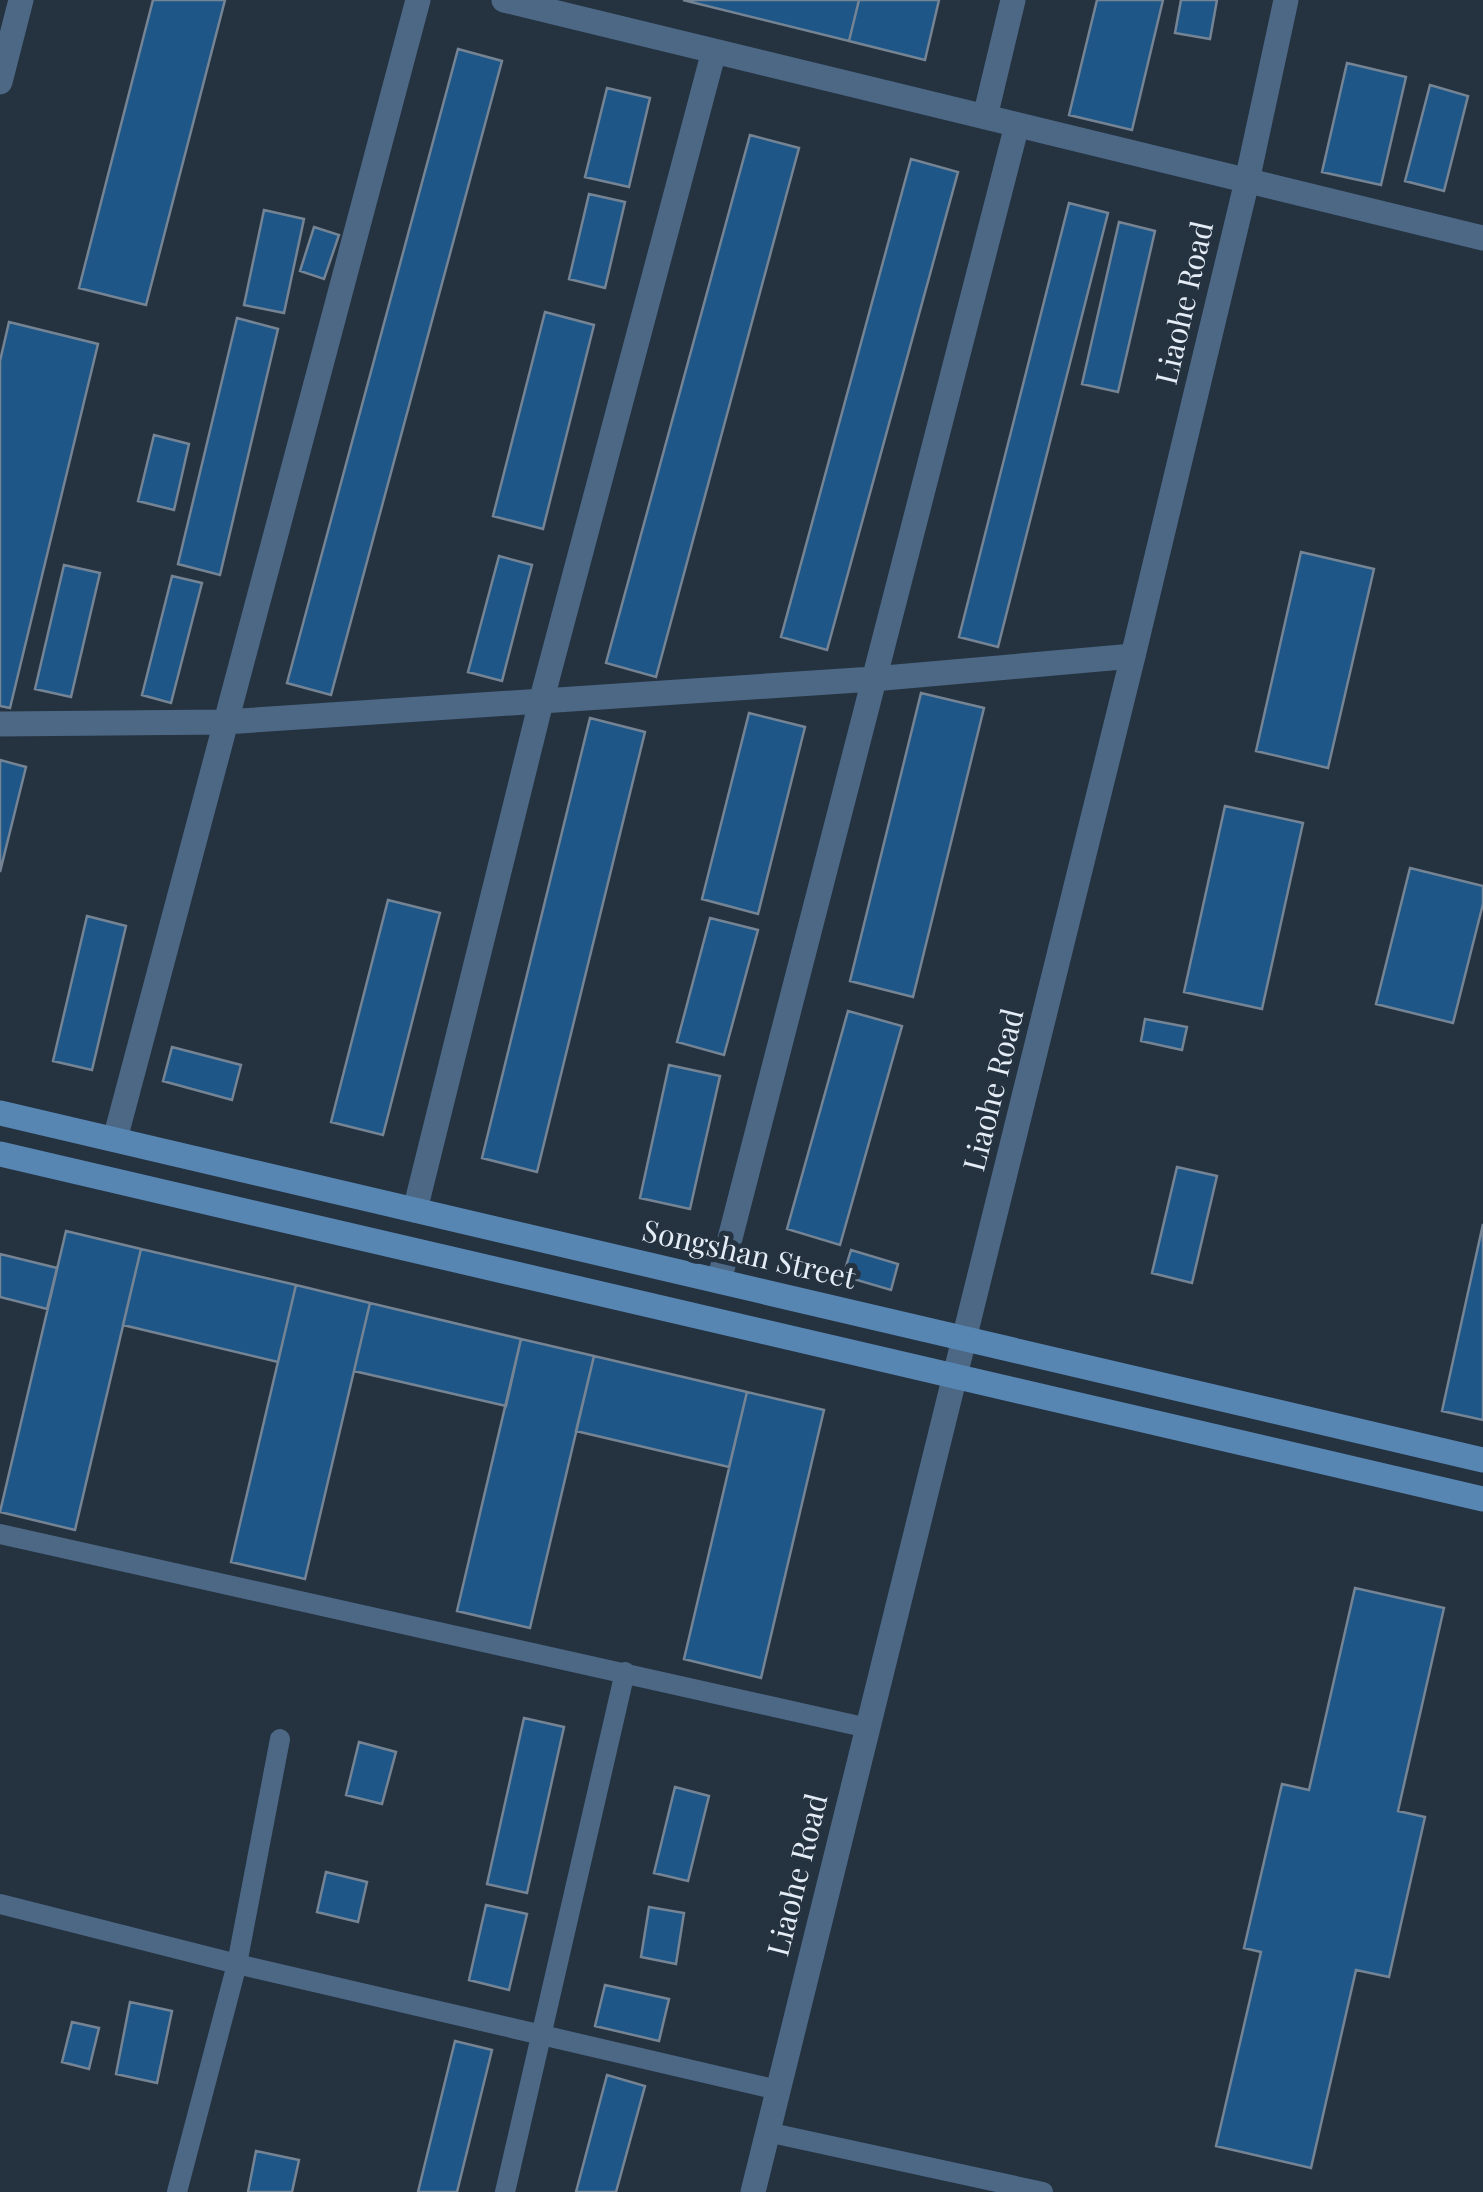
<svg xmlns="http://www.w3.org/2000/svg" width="1483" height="2192" viewBox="0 0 1483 2192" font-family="'Playfair Display',serif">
<rect width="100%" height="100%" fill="#253240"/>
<path fill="#1d5687" stroke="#748494" stroke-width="2.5" d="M153 0H225L146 305 79 288Z
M683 0H859L849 41Z
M859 0H939L925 60 849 41Z
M1097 0H1163L1132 130 1069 115Z
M1181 0H1217L1210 39 1175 33Z
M458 49 502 61 331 695 287 683Z
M1347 63 1406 77 1381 185 1322 172Z
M1430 85 1468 96 1444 191 1405 181Z
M607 88 650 98 629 187 585 177Z
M750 135 799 148 656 677 606 663Z
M911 159 958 172 827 650 781 637Z
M589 194 625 202 605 288 569 279Z
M1069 203 1108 213 998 647 959 637Z
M264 210 304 219 284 313 244 305Z
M1119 222 1155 231 1118 392 1082 384Z
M314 227 339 235 324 279 300 271Z
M545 312 594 325 543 529 493 516Z
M237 318 278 329 220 575 178 564Z
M9 322 98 344 10 708 0 706V361Z
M154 435 189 444 174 510 138 501Z
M1301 552 1374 569 1328 768 1256 751Z
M499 556 532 565 502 681 468 672Z
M64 565 100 573 71 697 35 689Z
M172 576 202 583 171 703 142 695Z
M921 693 984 708 913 997 850 981Z
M749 713 805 727 758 914 702 899Z
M590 718 645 732 537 1172 482 1158Z
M0 760 26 767 0 872Z
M1225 806 1303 823 1262 1009 1184 992Z
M1410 868 1483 886V904L1453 1023 1376 1004Z
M388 900 440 913 383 1135 331 1122Z
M87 916 126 926 92 1070 53 1061Z
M710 918 758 930 724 1055 677 1042Z
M848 1011 902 1026 840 1245 787 1229Z
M1145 1019 1187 1027 1182 1050 1141 1041Z
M172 1047 241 1065 232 1100 163 1081Z
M669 1065 720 1076 690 1209 640 1198Z
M1177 1167 1217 1176 1192 1283 1152 1273Z
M1483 1224V1420L1442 1411Z
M66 1231 141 1249 75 1530 0 1512Z
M141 1249 296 1285 278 1362 123 1325Z
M851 1250 898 1264 891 1290 843 1276Z
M0 1254 57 1268 47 1309 0 1297Z
M296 1285 370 1303 305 1579 231 1562Z
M370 1303 521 1339 506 1406 354 1371Z
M521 1339 594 1356 530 1628 457 1611Z
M594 1356 747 1392 729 1467 576 1431Z
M747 1392 824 1410 761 1678 684 1659Z
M1355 1588 1444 1608 1398 1811 1425 1817 1389 1977 1356 1970 1311 2168 1216 2146 1261 1952 1244 1948 1282 1784 1309 1790Z
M524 1718 564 1727 527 1893 487 1884Z
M359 1742 396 1752 382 1804 346 1795Z
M675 1787 709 1796 688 1881 654 1873Z
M326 1872 367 1882 358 1922 317 1912Z
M486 1905 527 1914 509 1990 469 1980Z
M649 1907 684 1913 676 1964 641 1957Z
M605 1985 669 1999 659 2041 595 2026Z
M130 2002 172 2011 157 2083 116 2074Z
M72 2022 99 2028 89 2069 62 2062Z
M455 2041 492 2050 457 2192H418Z
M607 2075 645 2086 616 2192H576Z
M256 2151 299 2160 292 2192H248Z"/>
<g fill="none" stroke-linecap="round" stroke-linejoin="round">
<path stroke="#4c6885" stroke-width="20" d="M0 1534 868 1728
M0 1904 237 1964 778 2090
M767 2132 1043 2192
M177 2192 237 1964 280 1739
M505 2192 625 1672"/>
<path stroke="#4c6885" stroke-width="25" d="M504 0 1483 238
M985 117 1013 0
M0 724 225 722 873 679 1133 656
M115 1139 418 0
M415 1210 541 702 714 51
M719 1281 1017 125"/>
<path stroke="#4c6885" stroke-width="25" d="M0 82 21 0
M753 2192 1133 656 1247 181 1286 0"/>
<path stroke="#5886b3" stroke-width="25" d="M0 1113 1483 1460
M0 1154 1483 1499"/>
</g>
<g text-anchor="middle" stroke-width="10" stroke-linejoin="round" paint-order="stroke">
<g font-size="30" fill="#e4edf6" stroke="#253240">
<text transform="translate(1185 303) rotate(-77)" y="10">Liaohe Road</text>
<text transform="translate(994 1090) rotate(-76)" y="10">Liaohe Road</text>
<text transform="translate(749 1255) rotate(13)" y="10">Songshan Street</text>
<text transform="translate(798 1875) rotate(-76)" y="10">Liaohe Road</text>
</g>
</g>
</svg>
